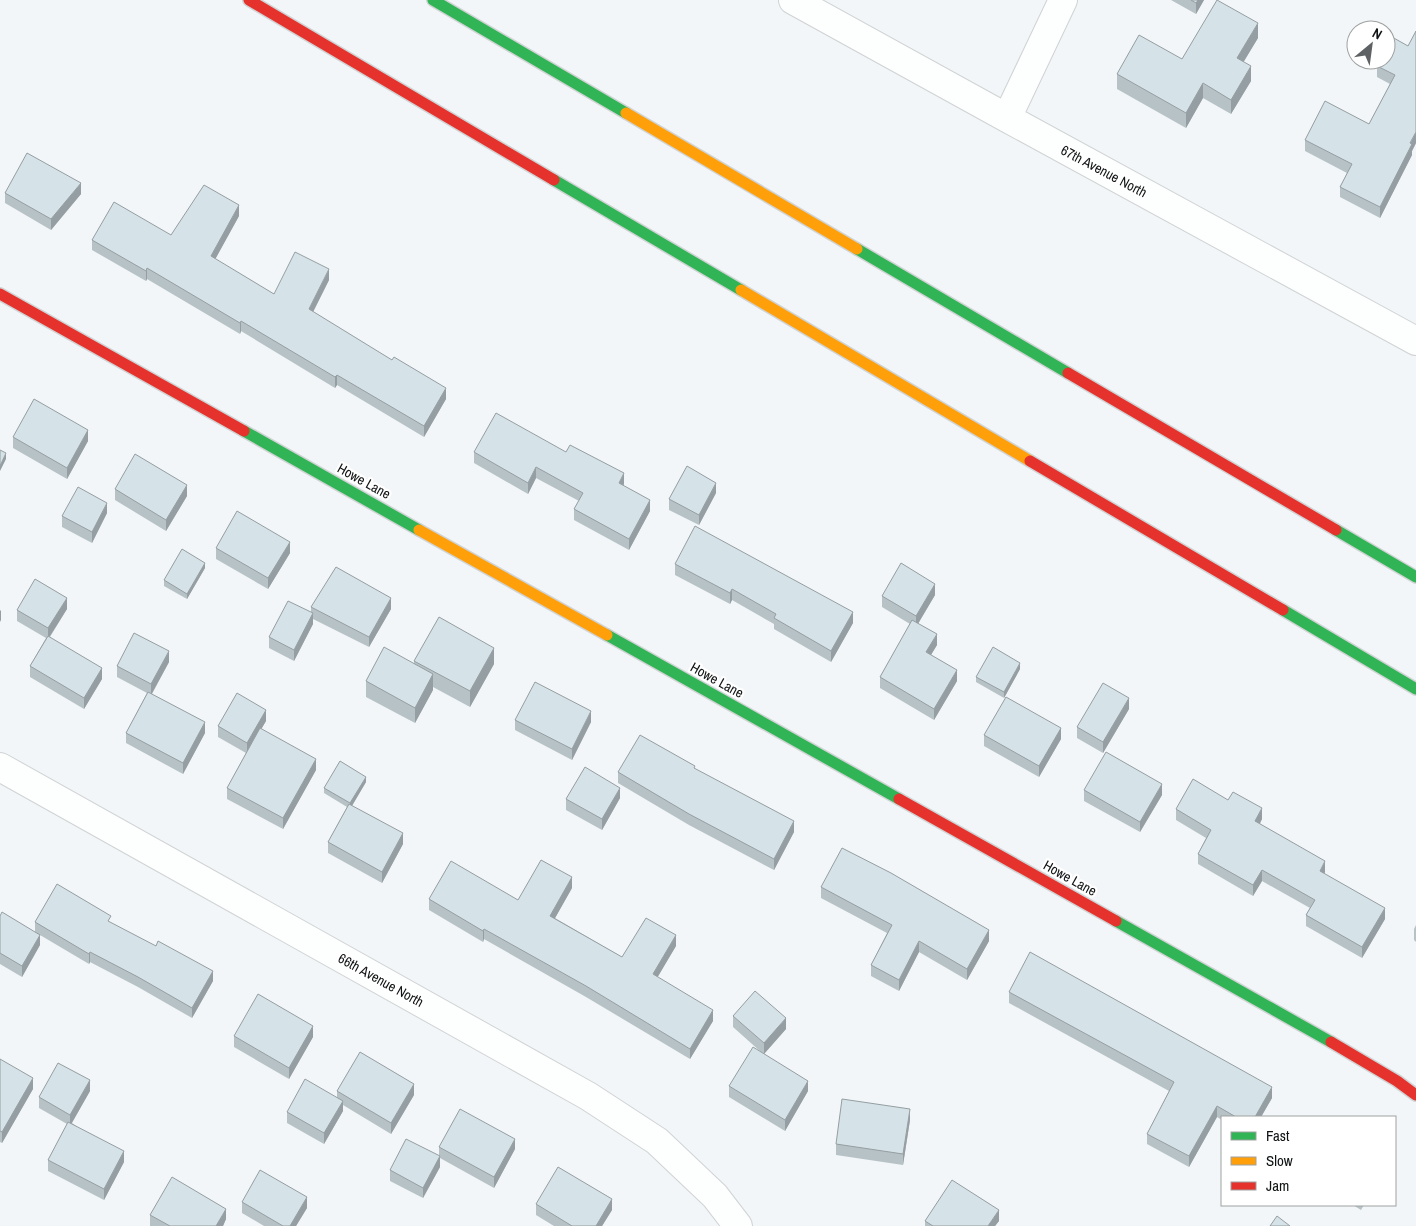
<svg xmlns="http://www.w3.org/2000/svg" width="1416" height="1226" viewBox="0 0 1416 1226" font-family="'Archivo Narrow',sans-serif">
<rect width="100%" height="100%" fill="#f2f6f8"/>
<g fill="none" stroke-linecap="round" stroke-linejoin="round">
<g stroke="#d0d3d4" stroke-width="30">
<path id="street" d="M793 0 1007 118 1416 341
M1007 118 1063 0
M0 767 588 1096 657 1141 715 1196 738 1226"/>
</g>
<g stroke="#d0d3d4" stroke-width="14">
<path id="fast" d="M433 0 626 113
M554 180 741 290
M857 249 1068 373
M244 431 419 530
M1336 530 1416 577
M1283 610 1416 689
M607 635 899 799
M1116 921 1331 1042"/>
</g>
<g stroke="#d0d3d4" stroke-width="14">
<path id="slow" d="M626 113 857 249
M741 290 1030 461
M419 530 607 635"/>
</g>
<g stroke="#d0d3d4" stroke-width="14">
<path id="jam" d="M249 0 554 180
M0 294 244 431
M1068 373 1336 530
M1030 461 1283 610
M899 799 1116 921
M1331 1042 1397 1081 1416 1095"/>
</g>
<use href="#street" stroke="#fdfefe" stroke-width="28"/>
<use href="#fast" stroke="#30b455" stroke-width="11"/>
<use href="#slow" stroke="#ff9f0a" stroke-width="11"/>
<use href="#jam" stroke="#e5322d" stroke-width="11"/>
</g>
<path fill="#b7c2c7" d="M1171 0H1204L1196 14Z
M1416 31V143L1412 151V155L1380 218 1340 197V187L1347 173 1305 151V140L1369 124 1390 84 1377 77V66L1408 46Z
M1258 38 1243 62 1251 81 1231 114 1203 98 1186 128 1117 89V74L1182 59Z
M5 193 81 194 51 230 5 203Z
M239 216 215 259 274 294 329 280 313 312 446 399 424 437 337 385 335 388 241 331 240 334 147 279 146 281 92 250V240L171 235Z
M13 437 88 441 67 479 13 448Z
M474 452 624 484 623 485 650 511 629 550 574 520V509L579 501 536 478 528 494 474 463Z
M115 489 187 496 166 531 115 500Z
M716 493 699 525 669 510V499Z
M107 513 92 543 62 527V516Z
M216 548 290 553 268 589 216 559Z
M675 564 853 623 831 662 774 629V624L732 600 730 604 675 575Z
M205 568 187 599 164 586V580Z
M935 595 918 624 937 645 931 655 957 681 934 720 880 688V677L910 624 882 607V596Z
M311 607 391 609 369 647 313 619V624L294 661 269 648V637L311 613Z
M67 609 50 637 102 679 84 709 30 677V666L46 638 17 621V610Z
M414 661 494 664 470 707 433 687V690L415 723 366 697V681L414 663Z
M169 662 152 694 205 733 183 774 126 743V733L147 693 117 677V666Z
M1020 669 1004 698 976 682V677Z
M1129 709 1103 753 1077 738V727Z
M515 720 591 722 572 760 515 730Z
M266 721 261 729 316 770 283 829 227 799V788L246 753 218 737V726Z
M984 735 1061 739 1039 777 984 746Z
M695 769 794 832 774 870 689 825 618 783V772Z
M366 782 352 806 403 844 382 883 328 853V842L347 807 324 793V788Z
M1084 790 1162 795 1140 832 1084 801Z
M620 798 602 830 566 810V799Z
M1228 800 1262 819 1260 824 1325 872 1324 874 1385 919 1362 958 1306 926V915L1310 908 1262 881 1253 896 1198 864V854L1206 838 1176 820V809Z
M821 887 989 941 967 980 919 952 899 991 871 976V965L887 933 821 898Z
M572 888 555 918 622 957 676 946 657 977 713 1021 690 1059 586 997 484 939 483 942 429 910V899L518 900Z
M0 916 35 932V922L111 923 213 981 192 1018 138 987 90 962 89 964 40 935V945L22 977 0 964Z
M1416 925V942L1414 940V929Z
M1009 992 1272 1098 1261 1117H1222V1120L1217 1117 1189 1167 1147 1144V1134L1169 1091 1009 1003Z
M733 1016 786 1029 764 1054 808 1091 785 1131 729 1097V1086L761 1052 733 1027Z
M234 1036 313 1037 289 1079 234 1047Z
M0 1059 33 1089 2 1143 0 1142Z
M90 1091 72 1123 124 1162 104 1200 48 1171V1160L67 1124 39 1108V1097Z
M337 1091 414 1095 391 1134 343 1105V1111L324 1144 287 1123V1112L337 1097Z
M910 1120 903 1165 836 1155V1144Z
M439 1147 515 1149 494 1188 440 1158V1167L423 1198 390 1181V1170L439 1156Z
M242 1202 307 1208 296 1226H264L242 1213Z
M536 1204 612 1210 602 1226H554L536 1215Z
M1353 1205H1364L1361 1210Z
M150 1215 226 1219 223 1226H150Z
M925 1221H999L995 1226H925Z"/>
<path fill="#959ea2" d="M1198 0H1204L1196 14V3Z
M1258 23V38L1237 73V58Z
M1251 66V81L1231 114V100Z
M1203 83V98L1186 128V113Z
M1416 132V143L1412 151V155L1380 218V207Z
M81 183V194L51 230V219Z
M239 205V216L211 267V256Z
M147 268V279L146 281V271Z
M329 269V280L309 320V309Z
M241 321V331L240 334V323Z
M337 375V385L335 388V377Z
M446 388V399L424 437V426Z
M88 430V441L67 479V468Z
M6 453V459L0 471V466Z
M536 467V478L528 494V483Z
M624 473V484L619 494V483Z
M716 483V493L699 525V515Z
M187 485V496L166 531V520Z
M650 500V511L629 550V539Z
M107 503V513L92 543V532Z
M290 542V553L268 589V578Z
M205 563V568L187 599V594Z
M935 584V595L916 627V616Z
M732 589V600L730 604V593Z
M67 598V609L48 639V628Z
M391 598V609L369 647V637Z
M1 610V620L0 622V611Z
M853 612V623L831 662V651Z
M313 613V624L294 661V650Z
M937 634V645L926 663V652Z
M494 648V664L470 707V691Z
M169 651V662L151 695V684Z
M1020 663V669L1004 698V692Z
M102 668V679L84 709V698Z
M957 670V681L934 720V709Z
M433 674V690L415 723V708Z
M1129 698V709L1103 753V742Z
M266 710V721L247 754V743Z
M591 711V722L572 760V749Z
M205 722V733L183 774V763Z
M1061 728V739L1039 777V766Z
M316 759V770L283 829V818Z
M366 777V782L350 809V803Z
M1162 784V795L1140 832V822Z
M620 788V798L602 830V819Z
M1262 808V819L1255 832V821Z
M794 821V832L774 870V859Z
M403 833V844L382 883V872Z
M1325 861V872L1320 882V871Z
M1262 870V881L1253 896V885Z
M572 877V888L550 927V916Z
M1385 908V919L1362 958V947Z
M484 929V939L483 942V931Z
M989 930V941L967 980V969Z
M40 935V945L22 977V966Z
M676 935V946L653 985V974Z
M919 941V952L899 991V980Z
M90 952V962L89 964V954Z
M213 971V981L192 1018V1008Z
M713 1010V1021L690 1059V1049Z
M786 1018V1029L764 1054V1043Z
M313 1026V1037L289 1079V1068Z
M33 1078V1089L2 1143V1132Z
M90 1080V1091L70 1126V1115Z
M808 1081V1091L785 1131V1120Z
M414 1084V1095L391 1134V1123Z
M1272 1087V1098L1261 1117H1255Z
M343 1101V1111L324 1144V1133Z
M1217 1106V1117L1189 1167V1156Z
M910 1109V1120L903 1165V1154Z
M515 1139V1149L494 1188V1177Z
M124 1151V1162L104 1200V1189Z
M440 1156V1167L423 1198V1188Z
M307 1197V1208L296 1226H290Z
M612 1199V1210L602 1226H596Z
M226 1209V1219L223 1226H216Z
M999 1210V1221L995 1226H988Z"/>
<path fill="#d5e2e7" stroke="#959ea2" d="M1191 0H1198L1196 3Z
M1217 0 1258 23 1237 58 1251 66 1231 100 1203 83 1186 113 1117 74 1139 35 1182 59Z
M1416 31V132L1410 143 1412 144 1380 207 1340 187 1352 164 1305 140 1325 101 1369 124 1395 75 1377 66 1380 60H1386V49L1392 37 1408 46Z
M27 153 81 183 51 219 5 193Z
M204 185 239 205 211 256 274 294 295 252 329 269 309 309 392 360 394 357 446 388 424 426 337 375 335 377 241 321 240 323 147 268 146 271 92 240 114 202 171 235Z
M34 399 88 430 67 468 13 437Z
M496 413 566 452 570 445 624 473 619 483 650 500 629 539 574 509 583 493 536 467 528 483 474 452Z
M0 450 6 453 0 466Z
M135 454 187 485 166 520 115 489Z
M687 466 716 483 699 515 669 499Z
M78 487 107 503 92 532 62 516Z
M237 511 290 542 268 578 216 548Z
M695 526 853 612 831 651 774 618 776 614 732 589 730 593 675 564Z
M182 549 205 563 187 594 164 580Z
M901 563 935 584 916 616 882 596Z
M336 567 391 598 369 637 311 607Z
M35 579 67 598 48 628 17 610Z
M288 601 313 613 294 650 269 637Z
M439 617 494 648 470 691 414 661Z
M912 620 937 634 926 652 957 670 934 709 880 677Z
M134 633 169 651 151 684 117 666Z
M48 636 102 668 84 698 30 666Z
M384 647 433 674 415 708 366 681Z
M993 647 1020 663 1004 692 976 677Z
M535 682 591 711 572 749 515 720Z
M1103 683 1129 698 1103 742 1077 727Z
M148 692 205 722 183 763 126 733Z
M237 693 266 710 247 743 218 726Z
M1006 697 1061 728 1039 766 984 735Z
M260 728 316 759 283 818 227 788Z
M640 735 695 766 694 768 794 821 774 859 689 814 618 772Z
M1106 752 1162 784 1140 822 1084 790Z
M340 761 366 777 350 803 324 788Z
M585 767 620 788 602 819 566 799Z
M1193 779 1228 800 1233 792 1262 808 1255 821 1325 861 1320 871 1385 908 1362 947 1306 915 1315 900 1262 870 1253 885 1198 854 1211 830 1176 809Z
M349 804 403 833 382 872 328 842Z
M842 848 891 873 989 930 967 969 919 941 899 980 871 965 892 925 821 887Z
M541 860 572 877 550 916 622 957 646 918 676 935 653 974 713 1010 690 1049 586 986 484 929 483 931 429 899 451 861 518 900Z
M57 884 111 916 108 921 156 946 158 941 213 971 192 1008 138 977 90 952 89 954 35 922Z
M2 912 40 935 22 966 0 953V916Z
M1030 952 1272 1087 1255 1117H1236L1217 1106 1189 1156 1147 1134 1174 1082 1009 992Z
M755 991 786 1018 764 1043 733 1016Z
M258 994 313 1026 289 1068 234 1036Z
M753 1047 808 1081 785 1120 729 1086Z
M360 1052 414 1084 391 1123 337 1091Z
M0 1059 33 1078 2 1132 0 1131Z
M58 1063 90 1080 70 1115 39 1097Z
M305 1079 343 1101 324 1133 287 1112Z
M842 1099 910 1109 903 1154 836 1144Z
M460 1109 515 1139 494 1177 439 1147Z
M68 1122 124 1151 104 1189 48 1160Z
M406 1139 440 1156 423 1188 390 1170Z
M558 1167 612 1199 596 1226H572L536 1204Z
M260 1170 307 1197 290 1226H283L242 1202Z
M172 1177 226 1209 216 1226H170L150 1215Z
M952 1180 999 1210 988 1226H933L925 1221Z
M1277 1216 1290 1226H1270Z"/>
<g text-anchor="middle" stroke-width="4.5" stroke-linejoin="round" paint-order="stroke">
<g font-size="14" fill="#101314" stroke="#fff">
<text transform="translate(1104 171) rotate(28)" y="5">67th Avenue North</text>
<text transform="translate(364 481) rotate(29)" y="5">Howe Lane</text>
<text transform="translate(717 680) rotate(29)" y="5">Howe Lane</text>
<text transform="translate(1070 878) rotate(29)" y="5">Howe Lane</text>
<text transform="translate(381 980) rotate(29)" y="5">66th Avenue North</text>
</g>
</g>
<rect x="1221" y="1116" width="175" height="90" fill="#ffffff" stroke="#9fa1a1"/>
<rect x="1231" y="1132" width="25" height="8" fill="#30b455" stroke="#9fa1a1"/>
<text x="1266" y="1141" font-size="15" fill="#101314">Fast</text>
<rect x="1231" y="1157" width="25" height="8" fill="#ff9f0a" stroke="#9fa1a1"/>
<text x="1266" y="1166" font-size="15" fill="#101314">Slow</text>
<rect x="1231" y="1182" width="25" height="8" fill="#e5322d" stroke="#9fa1a1"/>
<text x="1266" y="1191" font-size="15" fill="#101314">Jam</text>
<g transform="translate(1371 45) rotate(29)"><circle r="24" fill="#ffffff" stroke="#9fa1a1"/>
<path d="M0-4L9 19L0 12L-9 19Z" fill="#5f6264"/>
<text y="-8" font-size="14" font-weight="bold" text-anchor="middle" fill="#101314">N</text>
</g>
</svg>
